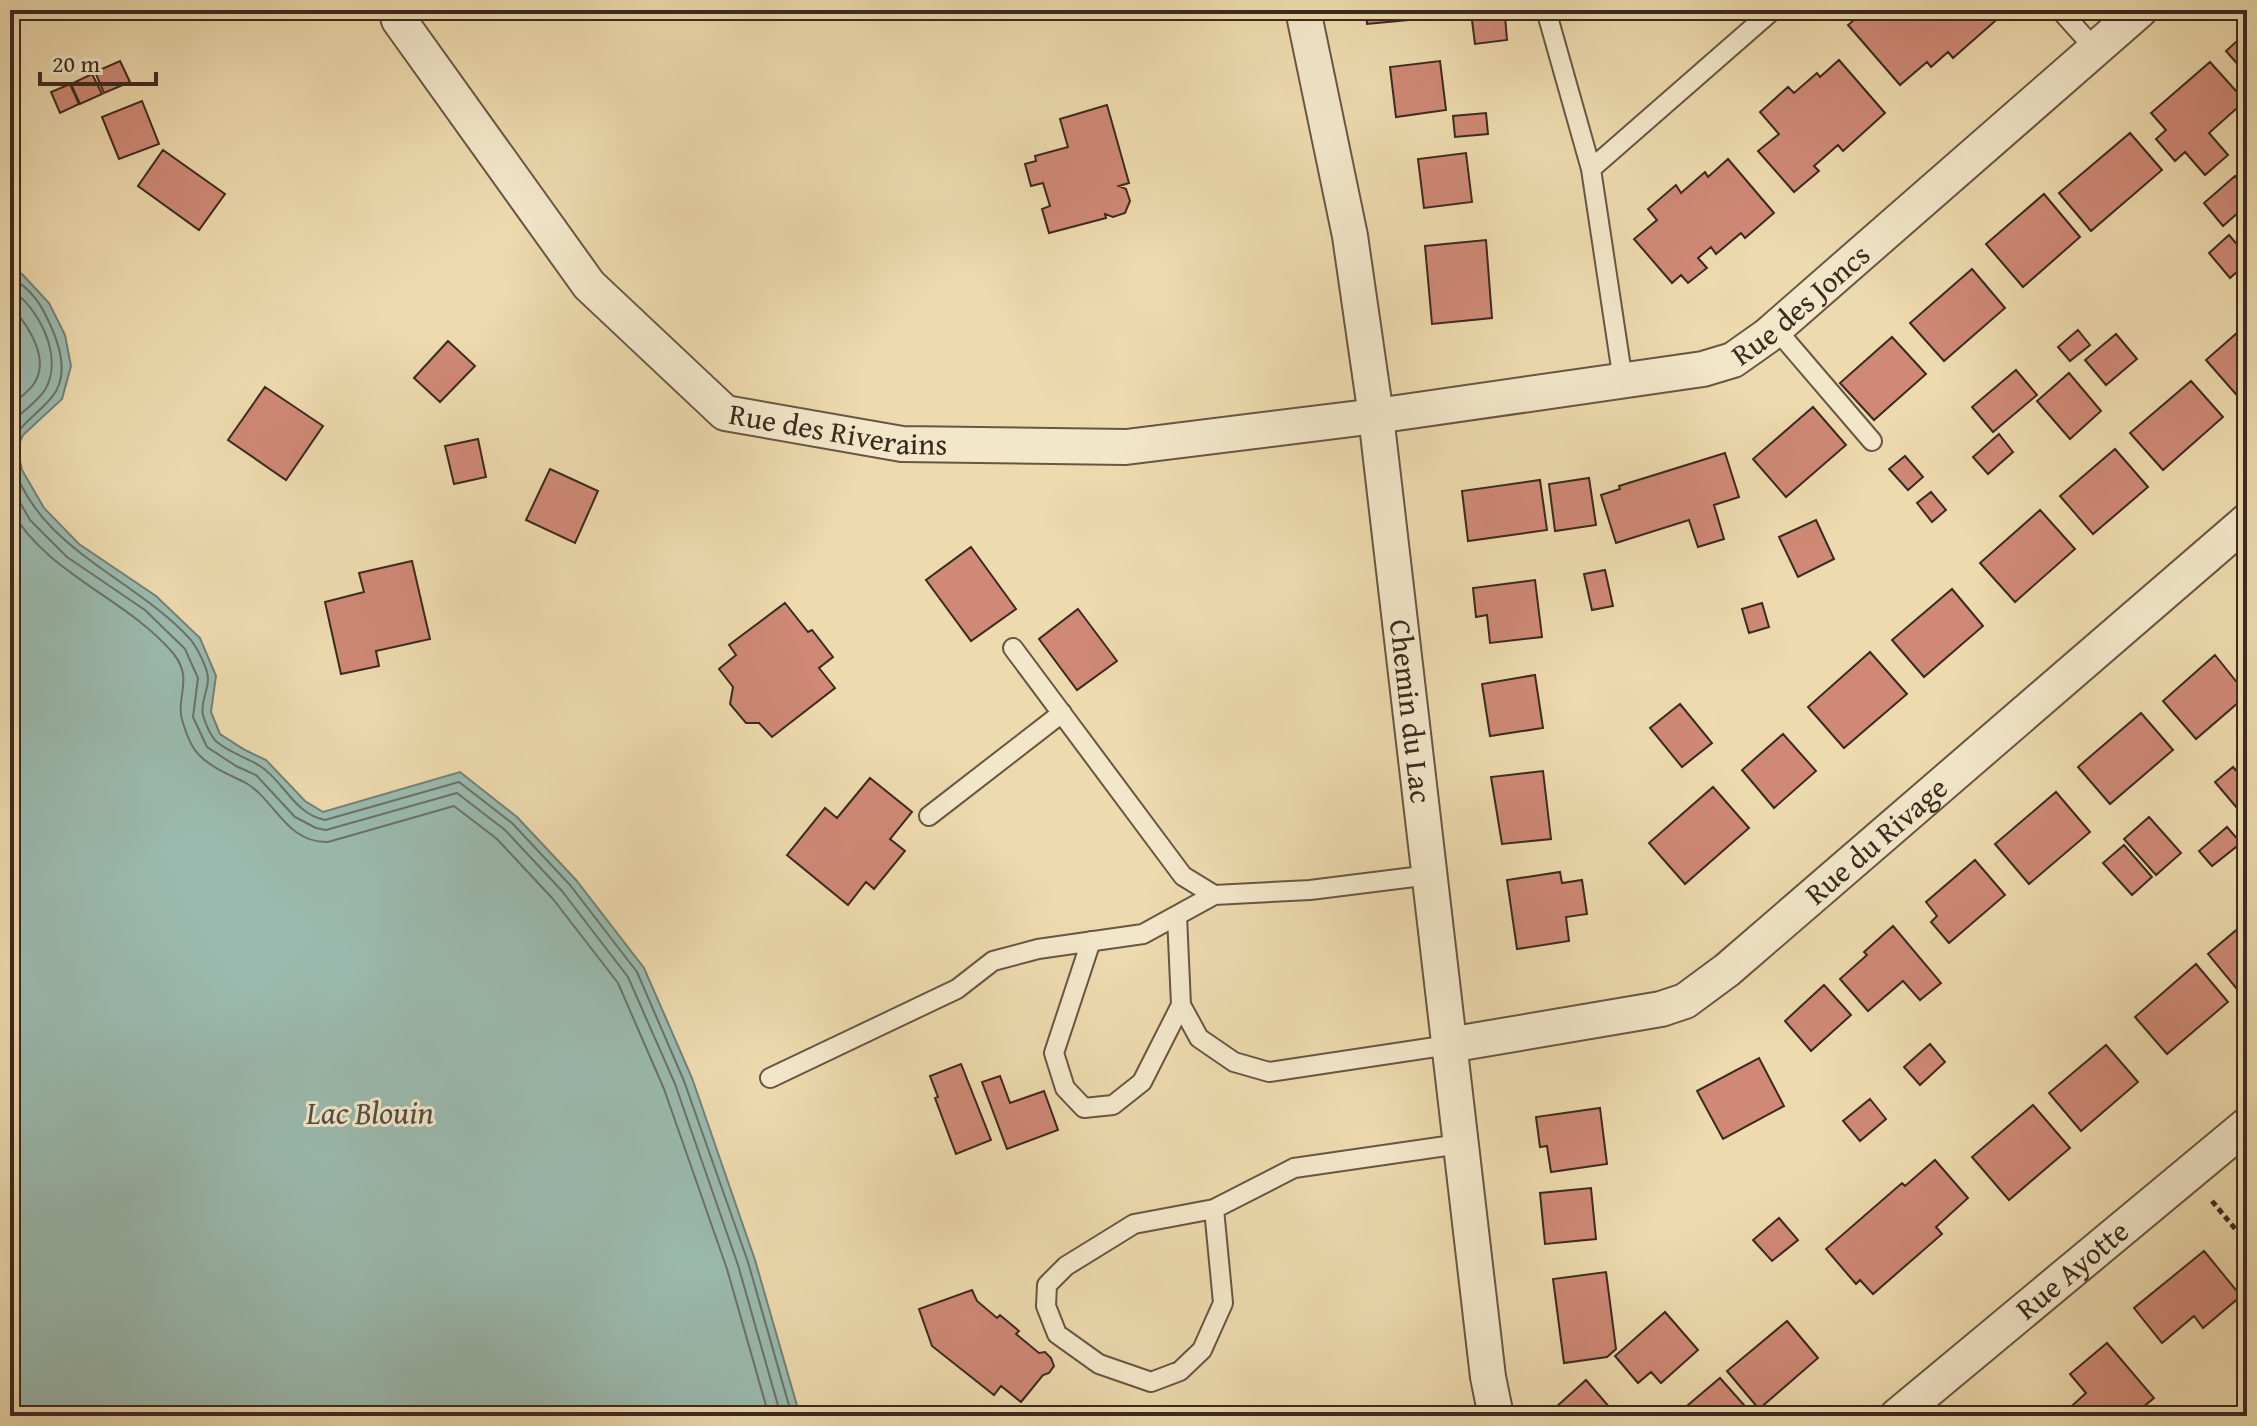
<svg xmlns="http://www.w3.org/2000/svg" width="2257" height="1426" viewBox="0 0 2257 1426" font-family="'Gentium Book Plus',serif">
<rect width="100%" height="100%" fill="#eddaae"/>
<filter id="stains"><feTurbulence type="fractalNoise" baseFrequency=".0025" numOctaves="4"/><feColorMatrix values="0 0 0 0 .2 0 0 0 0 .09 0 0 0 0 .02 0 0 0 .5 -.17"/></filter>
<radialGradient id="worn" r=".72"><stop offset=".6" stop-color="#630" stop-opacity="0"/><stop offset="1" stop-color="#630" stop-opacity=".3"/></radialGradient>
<path fill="#9abaaf" stroke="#748075" stroke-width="2" d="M10 271 22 274 49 303 65 335 71 366 62 399 23 435 17 448 22 470 44 508 79 544 156 596 200 638 216 676 211 712 220 734 245 750 266 760 305 801 323 812 460 772 517 817 576 880 644 968 692 1078 755 1260 800 1416H10Z"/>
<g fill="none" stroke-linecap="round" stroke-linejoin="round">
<path stroke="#6a7267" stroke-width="2" d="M10 279C24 282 39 301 45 314 57 337 72 373 52 397 38 414 20 424 10 444
M10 289C39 307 63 356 46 388 39 401 21 413 10 423
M10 305C27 324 52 359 33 385 27 393 17 400 10 406
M10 455C33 548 132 575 191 640 197 648 208 668 208 679 208 691 200 703 203 715 205 723 211 737 217 742 230 753 246 757 260 766 284 781 294 814 325 820L459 782 512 823 570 885 637 972 684 1081 748 1262 792 1416
M10 485 30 520 67 557 145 610 185 649 198 678 193 717 207 747 236 766 256 775 295 817 316 828 326 830 457 793 505 830 562 891 628 977 675 1084 738 1265 781 1416
M10 509C50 577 124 596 173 653 195 680 174 698 183 723 186 733 191 747 199 755 212 768 230 775 246 783 275 800 286 843 328 842L454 806 497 839 553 899 618 983 664 1089 727 1269 769 1416"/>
</g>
<path fill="#cf8976" stroke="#3b2a1f" stroke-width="2" d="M1366 10H1418L1419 19 1367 24Z
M1866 10H1998L2002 15 1953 58 1948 52 1931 67 1927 62 1900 85 1848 25Z
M1505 16 1507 40 1475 44 1472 20Z
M2247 32V75L2226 51Z
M1839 60 1885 113 1843 151 1838 145 1814 166 1819 171 1794 192 1758 151 1779 134 1760 112 1788 87 1794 93 1817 73 1820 77Z
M120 61 130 82 104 93 95 72Z
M1440 61 1446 110 1396 117 1390 67Z
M2210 62 2245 101 2209 133 2228 155 2205 175 2185 152 2175 161 2156 139 2166 130 2151 113Z
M92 74 102 94 80 104 71 84Z
M70 84 79 104 60 113 51 92Z
M142 101 159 144 119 159 102 117Z
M1107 105 1129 183 1119 186 1126 189 1130 201 1125 213 1113 217 1105 214 1106 218 1049 233 1042 209 1050 206 1043 183 1031 186 1025 164 1036 161 1035 156 1068 147 1060 119Z
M1486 113 1488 134 1455 137 1453 116Z
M2130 133 2162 170 2091 231 2059 193Z
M163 150 225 194 199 230 138 186Z
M1466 153 1472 202 1424 208 1418 159Z
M1728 159 1774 213 1745 238 1741 233 1716 254 1711 247 1698 258 1707 268 1688 283 1681 275 1672 283 1634 239 1657 220 1648 209 1676 185 1681 193 1705 172 1708 177Z
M2235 176 2247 190V205L2223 226 2204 203Z
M2044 194 2080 237 2023 287 1986 244Z
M2229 235 2247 256V263L2230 278 2209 253Z
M1486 240 1492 318 1432 324 1425 246Z
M1972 269 2005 308 1944 361 1910 323Z
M2247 324V397L2242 401 2206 360Z
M2078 330 2090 345 2070 361 2058 347Z
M2116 334 2137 359 2106 385 2085 360Z
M1892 337 1926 374 1874 420 1840 383Z
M448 341 475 366 440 402 414 378Z
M2016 370 2037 395 1993 432 1972 407Z
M2069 373 2101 411 2070 439 2037 401Z
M2191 381 2223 417 2163 470 2130 433Z
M265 387 323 426 286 480 228 440Z
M1813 407 1846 445 1786 497 1753 459Z
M1999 434 2013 452 1988 474 1973 457Z
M478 439 486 477 454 484 445 446Z
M2115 449 2148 487 2093 534 2060 496Z
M1725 453 1739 497 1714 505 1724 539 1698 547 1689 520 1616 543 1601 495 1620 489 1619 486Z
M1905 456 1923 477 1908 490 1889 469Z
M550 469 598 491 575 543 526 520Z
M1589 478 1596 525 1555 531 1549 484Z
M1540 480 1547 530 1468 541 1462 491Z
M1931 492 1946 510 1932 522 1917 503Z
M2040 510 2075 549 2015 602 1980 563Z
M1816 520 1834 559 1798 577 1779 537Z
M971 547 1016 609 971 641 926 580Z
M412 561 430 639 376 651 379 666 341 674 325 602 364 592 359 573Z
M1605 570 1613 606 1592 610 1584 574Z
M1535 580 1542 637 1490 643 1487 615 1476 617 1473 588Z
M1952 589 1983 626 1924 677 1892 640Z
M785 603 808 632 812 630 833 657 819 668 835 688 772 737 759 723H746L730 704 733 687 719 669 736 655 729 645Z
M1762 603 1769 627 1749 633 1742 609Z
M1078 609 1117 661 1077 690 1039 639Z
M2247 624V640L2239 631Z
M1870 652 1907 694 1844 748 1808 707Z
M2215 655 2247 695 2196 739 2163 701Z
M1535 675 1543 728 1490 736 1482 684Z
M1680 704 1712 743 1682 767 1650 728Z
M2141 713 2173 750 2110 804 2078 767Z
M1783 734 1816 771 1774 808 1742 770Z
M2233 767 2247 783V799L2237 808 2215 782Z
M1543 771 1551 839 1502 844 1491 777Z
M870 778 912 812 890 839 905 851 874 889 866 882 848 905 787 855 825 808 837 818Z
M1713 787 1749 828 1685 884 1649 843Z
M2056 792 2090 832 2029 884 1995 844Z
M2149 817 2181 853 2156 875 2124 839Z
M2227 827 2241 843 2212 866 2199 851Z
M2124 845 2152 877 2132 895 2103 863Z
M1975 860 2005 895 1949 943 1931 922 1937 916 1926 902Z
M1560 872 1562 883 1582 880 1587 914 1566 917 1569 941 1517 949 1507 880Z
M2247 921V990L2241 994 2208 954Z
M1893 926 1941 983 1920 1000 1903 981 1868 1011 1840 979 1867 955 1864 952Z
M2196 964 2228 1002 2167 1054 2135 1017Z
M1824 985 1851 1015 1811 1051 1785 1021Z
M1930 1044 1945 1062 1920 1085 1904 1067Z
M2106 1045 2138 1082 2081 1131 2049 1093Z
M1759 1058 1784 1106 1723 1139 1697 1091Z
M961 1064 991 1140 956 1154 935 1098 938 1097 930 1076Z
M1000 1076 1010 1103 1044 1091 1058 1130 1007 1149 982 1082Z
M1870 1099 1886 1119 1860 1141 1843 1121Z
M2033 1105 2070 1148 2009 1200 1972 1157Z
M1600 1108 1607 1164 1551 1172 1547 1146 1540 1147 1536 1117Z
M1935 1160 1968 1198 1936 1227 1942 1234 1873 1294 1860 1280 1856 1284 1826 1249 1902 1183 1905 1186Z
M1591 1188 1596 1239 1545 1244 1540 1193Z
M1779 1218 1798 1240 1772 1261 1753 1240Z
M2204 1251 2241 1296 2203 1328 2194 1316 2162 1343 2134 1308Z
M1606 1272 1616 1349 1607 1357 1564 1363 1553 1279Z
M972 1290 977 1301 997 1318 1000 1315 1019 1331 1016 1334 1039 1353 1045 1352 1051 1358 1054 1366 1049 1373 1043 1375 1021 1402 1001 1386 994 1395 932 1346 919 1309Z
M1665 1312 1698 1350 1661 1383 1651 1372 1638 1383 1615 1356Z
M1787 1321 1818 1358 1759 1409 1727 1371Z
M2107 1343 2154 1398 2132 1416H2061L2086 1393 2070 1374Z
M1720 1378 1751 1413 1748 1416H1675Z
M1586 1380 1617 1416H1563L1555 1408Z"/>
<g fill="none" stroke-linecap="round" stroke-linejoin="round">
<g stroke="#685643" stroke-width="22">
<path id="service" d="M1546 10 1591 169 1623 381
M2060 10 2095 49
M1591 169 1773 10
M1776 329 1872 441
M1013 648 1183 876 1214 895 1310 890 1430 875
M929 816 1062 713
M1091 941 1054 1053 1065 1088 1084 1108 1113 1105 1142 1082 1181 1005 1177 916
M1181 1005 1199 1038 1234 1062 1269 1072 1449 1045
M770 1078 957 989 993 961 1038 949 1143 934 1214 895
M1214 1209 1223 1303 1202 1350 1180 1371 1151 1382 1099 1364 1057 1334 1046 1306 1047 1285 1066 1266 1134 1224 1214 1209 1294 1168 1460 1144"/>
</g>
<g stroke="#685643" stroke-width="38">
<g id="minor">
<path id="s1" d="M396 10 399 20 589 285 725 413 902 444 1126 447 1376 416 1703 369 1733 360 1767 336 2140 10"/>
<path id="s2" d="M1303 10 1350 236 1376 416 1488 1377 1496 1416"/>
<path id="s3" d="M1449 1045 1661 1009 1685 1001 1727 970 2247 521"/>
<path id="s4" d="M1897 1416 2247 1125"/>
</g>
</g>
<path stroke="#3b2a1f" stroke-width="5" stroke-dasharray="6 4" stroke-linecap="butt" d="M2212 1201 2247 1243"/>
<use href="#service" stroke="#f3e7ca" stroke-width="18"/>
<use href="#minor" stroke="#f3e7ca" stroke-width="34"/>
</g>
<g text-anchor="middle" stroke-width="6" stroke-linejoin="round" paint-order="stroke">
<g font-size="30" fill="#3b2a1f" stroke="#f3e7ca">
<text dy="10" stroke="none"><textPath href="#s1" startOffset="1628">Rue des Joncs</textPath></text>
<text dy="10" stroke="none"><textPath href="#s1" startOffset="638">Rue des Riverains</textPath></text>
<text dy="10" stroke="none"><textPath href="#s2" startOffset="710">Chemin du Lac</textPath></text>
<text dy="10" stroke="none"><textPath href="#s3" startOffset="490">Rue du Rivage</textPath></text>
<text dy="10" stroke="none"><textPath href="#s4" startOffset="228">Rue Ayotte</textPath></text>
</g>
<g font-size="32" font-style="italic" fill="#534e43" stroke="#f3e7ca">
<text x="370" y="1124">Lac Blouin</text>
</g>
</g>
<rect width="2257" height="1426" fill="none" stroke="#eddaae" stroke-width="40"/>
<rect x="12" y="12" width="2233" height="1402" fill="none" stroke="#3b2a1f" stroke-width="4"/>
<rect x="20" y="20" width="2217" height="1386" fill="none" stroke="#3b2a1f" stroke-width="2"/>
<path d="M40 72v12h116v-12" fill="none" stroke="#3b2a1f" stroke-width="4"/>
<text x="52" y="72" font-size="24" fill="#3b2a1f" stroke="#f3e7ca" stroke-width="6" paint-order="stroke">20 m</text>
<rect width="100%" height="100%" filter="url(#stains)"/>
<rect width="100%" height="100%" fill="url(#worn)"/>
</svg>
